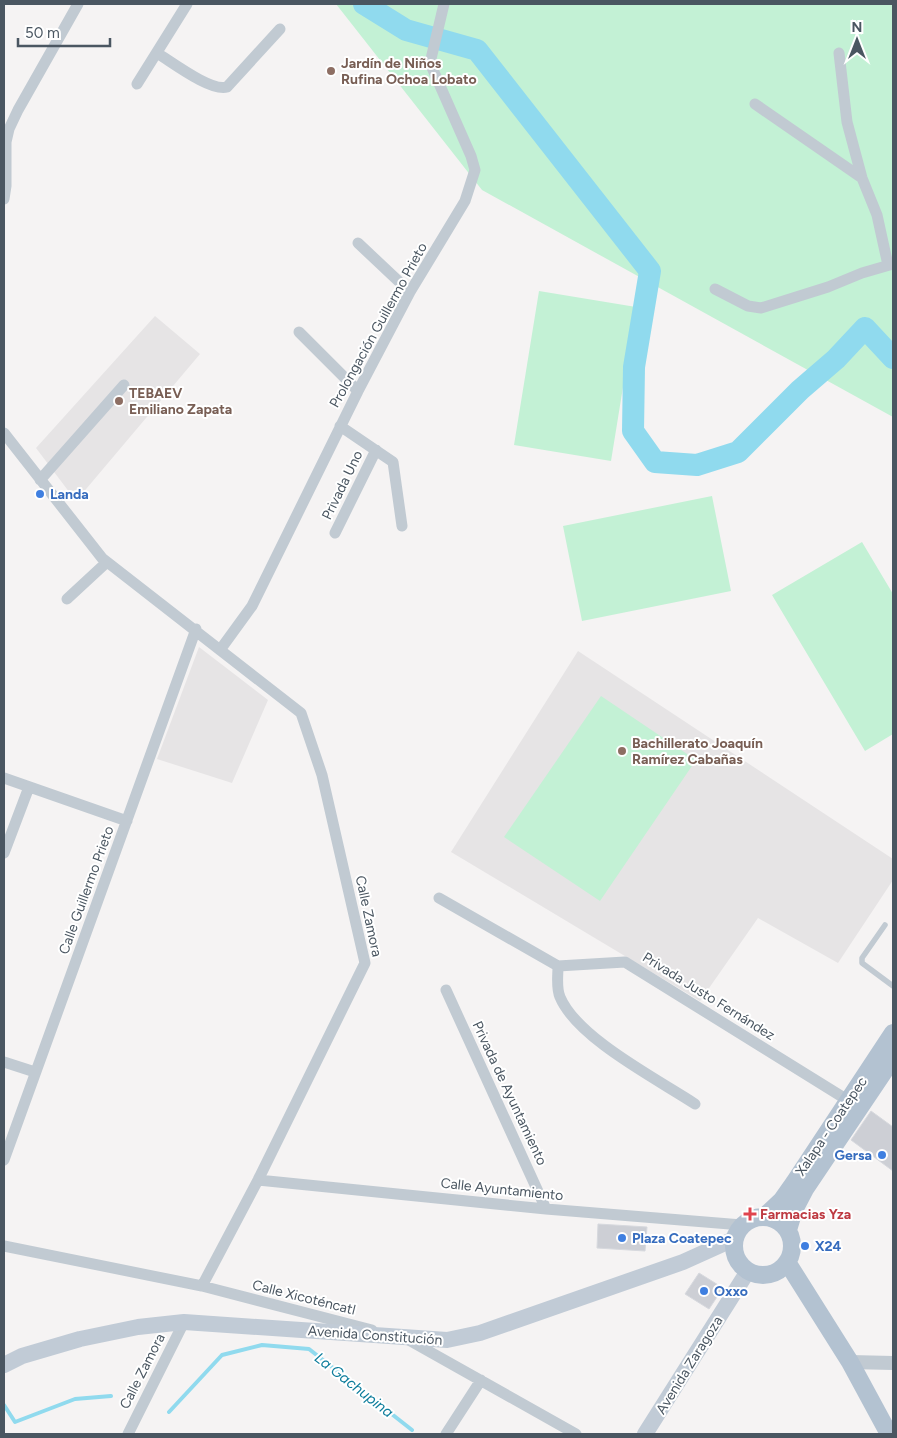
<svg xmlns="http://www.w3.org/2000/svg" width="897" height="1438" viewBox="0 0 897 1438" font-family="Figtree,sans-serif">
<rect width="100%" height="100%" fill="#f5f3f3"/>
<path fill="#e6e4e5" d="M155 316 200 354 76 501 36 448Z
M199 647 268 700 232 783 157 759Z
M578 651 893 859V880L838 963 758 918 700 1001 451 852Z"/>
<path fill="#c3f1d5" d="M336 4H893V417L482 190Z
M539 291 636 307 611 461 514 445Z
M712 496 731 591 582 621 563 526Z
M862 542 893 594V734L865 751 772 595Z
M601 696 696 760 600 901 504 837Z"/>
<g fill="none" stroke-linecap="round" stroke-linejoin="round">
<path stroke="#90daee" stroke-width="4" d="M4 1405 15 1422 75 1399 111 1396
M169 1412 222 1355 262 1345 309 1349 412 1430"/>
<path stroke="#90daee" stroke-width="22" d="M364 4 406 30 477 50 650 271 634 367 633 431 655 462 697 465 738 452 800 390 836 359 865 328 893 358"/>
</g>
<path fill="#cdcfd5" stroke="#d7d9de" d="M871 1111 893 1127V1171L851 1140Z
M598 1224 647 1227 645 1251 597 1248Z
M699 1273 723 1288 709 1309 685 1294Z"/>
<g fill="none" stroke-linecap="round" stroke-linejoin="round">
<path stroke="#c1cad2" stroke-width="5.5" d="M885 925 862 958V963L893 986"/>
<path stroke="#c1cad2" stroke-width="11" d="M157 53C172 62 211 92 227 87L280 29
M839 53 847 122 862 178 877 215 888 265
M137 84 187 4
M755 104 862 178
M4 199 6 186V142L9 129 18 110 78 4
M358 243 410 292
M715 289 748 306 761 308 828 287 862 273 893 264
M299 332 358 391
M340 426 393 462 402 526
M4 433 102 558 301 713 322 775 365 963 258 1180 202 1286
M40 480 124 385
M335 533 376 450
M67 599 107 562
M220 650 252 606 358 391 410 292 465 201 475 170 471 156 430 63 444 4
M4 778 127 821
M4 853 29 787
M439 898 558 966 625 962 849 1101
M558 966C558 976 556 988 560 997 577 1038 657 1079 695 1104
M446 990 546 1209
M4 1062 35 1072
M4 1160 196 629
M258 1180 546 1209 742 1225
M4 1246 202 1286 372 1330
M407 1339 576 1434
M128 1434 184 1322
M446 1434 481 1380"/>
<path stroke="#c1cad2" stroke-width="14" d="M850 1362 893 1363"/>
<path stroke="#c1cbd6" stroke-width="16" d="M4 1365 22 1356 80 1339 138 1327 184 1322 447 1340 480 1333 683 1262 734 1239
M645 1434 748 1271"/>
<path stroke="#b3c2d1" stroke-width="18" d="M765 1216 782 1200 794 1183 893 1033
M734 1246a29 29 0 1 1 58 0a29 29 0 1 1-58 0Z
M788 1230 794 1210 805 1189 893 1058
M787 1262 850 1362 889 1434"/>
</g>
<g fill="#8d6e63" stroke="#fff" stroke-width="2">
<circle cx="331" cy="71" r="5"/>
<circle cx="119" cy="401" r="5"/>
<circle cx="622" cy="751" r="5"/>
</g>
<g fill="#3f7fe0" stroke="#fff" stroke-width="2">
<circle cx="40" cy="494" r="5"/>
<circle cx="882" cy="1155" r="5"/>
<circle cx="622" cy="1238" r="5"/>
<circle cx="805" cy="1246" r="5"/>
<circle cx="704" cy="1291" r="5"/>
</g>
<path fill="#e0444e" stroke="#fff" stroke-width="2" d="M747.5 1206.5h5v5h5v5h-5v5h-5v-5h-5v-5h5z"/>
<g text-anchor="middle" stroke-width="4" stroke-linejoin="round" paint-order="stroke">
<g font-size="14" font-weight="bold" fill="#785e54" stroke="#fff" text-anchor="start">
<text x="341" y="68">Jardín de Niños<tspan x="341" dy="16">Rufina Ochoa Lobato</tspan></text>
<text x="129" y="398">TEBAEV<tspan x="129" dy="16">Emiliano Zapata</tspan></text>
<text x="632" y="748">Bachillerato Joaquín<tspan x="632" dy="16">Ramírez Cabañas</tspan></text>
</g>
<g font-size="14" fill="#4a5661" stroke="#fff">
<text transform="translate(378 325) rotate(-61)" y="5">Prolongación Guillermo Prieto</text>
<text transform="translate(342 485) rotate(-64)" y="5">Privada Uno</text>
<text transform="translate(86 890) rotate(-70)" y="5">Calle Guillermo Prieto</text>
<text transform="translate(369 916) rotate(78)" y="5">Calle Zamora</text>
<text transform="translate(709 996) rotate(32)" y="5">Privada Justo Fernández</text>
<text transform="translate(510 1093) rotate(65)" y="5">Privada de Ayuntamiento</text>
<text transform="translate(831 1126) rotate(-56)" y="5">Xalapa - Coatepec</text>
<text transform="translate(502 1189) rotate(6)" y="5">Calle Ayuntamiento</text>
<text transform="translate(304 1297) rotate(14)" y="5">Calle Xicoténcatl</text>
<text transform="translate(375 1335) rotate(4)" y="5">Avenida Constitución</text>
<text transform="translate(689 1365) rotate(-58)" y="5">Avenida Zaragoza</text>
<text transform="translate(142 1371) rotate(-63)" y="5">Calle Zamora</text>
</g>
<g font-size="14" font-weight="bold" fill="#366cbe" stroke="#fff" text-anchor="start">
<text x="50" y="499">Landa</text>
<text x="872" y="1160" text-anchor="end">Gersa</text>
<text x="632" y="1243">Plaza Coatepec</text>
<text x="815" y="1251">X24</text>
<text x="714" y="1296">Oxxo</text>
</g>
<g font-size="14" font-weight="bold" fill="#be3a42" stroke="#fff" text-anchor="start">
<text x="760" y="1219">Farmacias Yza</text>
</g>
<g font-size="15" font-style="italic" fill="#0c7c9b" stroke="#fff">
<text transform="translate(354 1385) rotate(38)" y="5">La Gachupina</text>
</g>
</g>
<rect width="897" height="1438" fill="none" stroke="#4a5661" stroke-width="10"/>
<g transform="translate(857 40)" stroke="#ffffff" stroke-width="4" paint-order="stroke">
<path d="M0-4L9 19L0 12L-9 19Z" fill="#4a5661"/>
<text y="-8" font-size="14" font-weight="bold" text-anchor="middle" fill="#4a5661">N</text>
</g>
<path d="M18 38v8h92v-8" fill="none" stroke="#4a5661" stroke-width="2.5"/>
<text x="25" y="38" font-size="15" fill="#4a5661" stroke="#ffffff" stroke-width="4" paint-order="stroke">50 m</text>
</svg>
